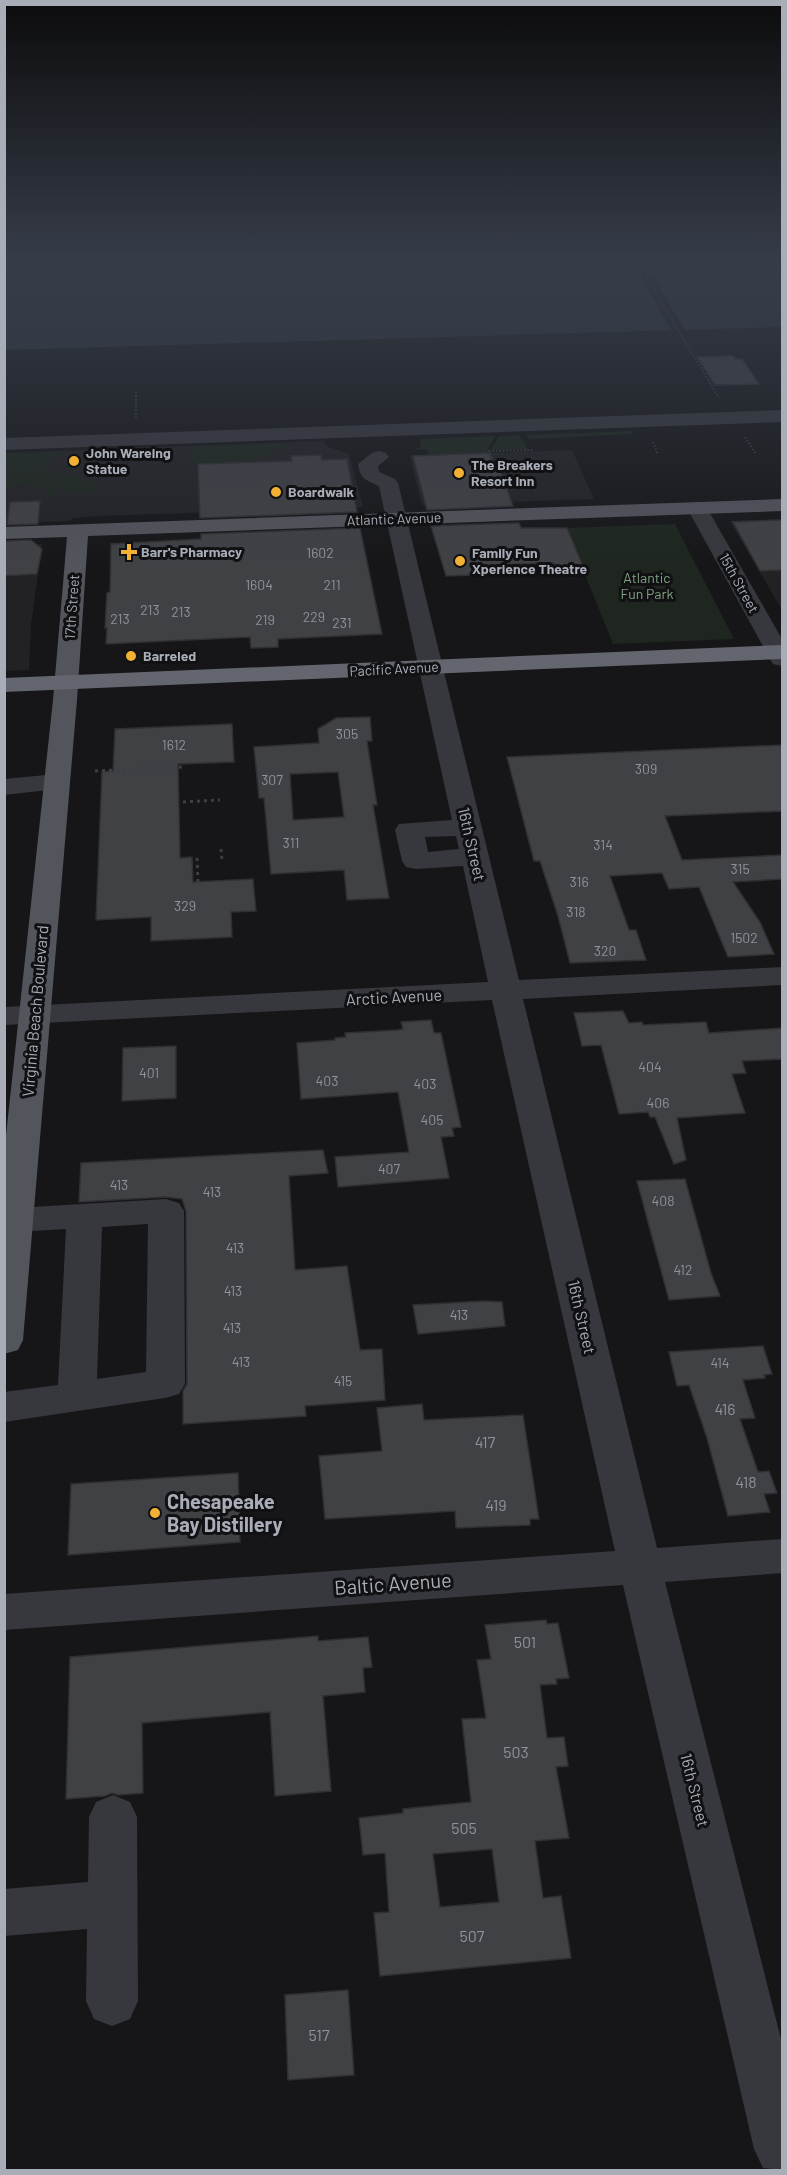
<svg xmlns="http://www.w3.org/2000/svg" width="787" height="2175" viewBox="0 0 787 2175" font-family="Barlow,sans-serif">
<rect width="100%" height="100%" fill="#161618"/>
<path fill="#222225" d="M323 441 328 447 349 454 363 507 98 516 73 518 69 521 5 523 4 453Z
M572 450 594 499 422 505 410 456Z
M782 519V610L730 521Z
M42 544 31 625 29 670 5 671 4 546Z"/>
<path fill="#1e261f" d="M632 431V434L529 439 527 435Z
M519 435 528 449 491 450 499 436Z
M495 436 487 450 488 453 429 455 427 450 415 449 421 446 420 439Z
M293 443 270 452 265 458 248 461V462L194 464 187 461 192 447Z
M65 452 45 464V468C62 478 84 472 99 487V489C89 496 76 495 64 492L61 485 55 489V495L46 494 43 488 26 484 7 490 5 498V454Z
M76 457H93L98 460C84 467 77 475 62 466L68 460Z
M675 524 734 639 613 644 566 528Z"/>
<path fill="#2c353c" d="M4 261H782V327L5 350Z"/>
<path fill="#161618" d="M635 261H648L661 290 687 333H673L647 288Z"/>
<path fill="#404145" stroke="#303034" stroke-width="1.5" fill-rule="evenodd" d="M733 356 735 359H742L759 384 715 385 697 357Z
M489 453 494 467H499L513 506 427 510 413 456Z
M321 455 322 460 347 459 357 512 200 518 198 464 292 461 291 456Z
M40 501 38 524 7 525 10 502Z
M783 520V570L760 571 733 522Z
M519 523 521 528H567L585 571 557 572 554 563 497 565 500 574 446 576 431 526Z
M360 528 382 634 278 639V647L251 648 250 637 106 644 107 628H105L107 593 110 592 111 544 201 539V534Z
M31 540 42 549 37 574 4 576 5 541Z
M370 717 372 741H367L377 805H373L389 898 347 900 344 870 271 874 264 798H259L254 747 319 743 318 729 336 718ZM338 772 344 817 293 820 290 774Z
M232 724 234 762 178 764 180 858 192 857 193 882 253 879 256 911 231 912 232 937 151 941V917L96 920 102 772 113 771 115 729Z
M783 745V811L665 816 682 860 783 855V879L733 882 760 922 774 954 728 957 699 887 669 889 662 873 610 876 629 930H636L646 960 570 963 558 916 540 861H534L507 757Z
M623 1011 629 1023 642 1022 643 1025 706 1022 709 1033 783 1028V1059L742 1061 746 1073 732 1074 745 1113 677 1118 686 1160 674 1164 655 1117H650L648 1112 619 1114 601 1045 582 1046 574 1013Z
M431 1020 434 1033H441L461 1127 452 1128 454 1136 441 1137 449 1178 338 1187 335 1157 409 1152 398 1092 301 1099 297 1043 335 1040V1038L346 1037 345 1033 398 1030 403 1029 401 1022Z
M176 1046V1098L122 1101 123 1048Z
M323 1150 328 1173 289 1176 295 1270 347 1266 360 1350 382 1349 385 1400 305 1406 306 1416 183 1424V1391L187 1384 186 1211 182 1199 166 1197 79 1202 81 1163Z
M685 1179 711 1273 720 1296 669 1300 637 1181Z
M485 1301 502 1302 505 1326 418 1334 413 1305Z
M763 1346 772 1374 764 1375 765 1378 743 1380 755 1418 740 1419 758 1472 769 1471 777 1493 764 1494 770 1512 728 1516 707 1438 689 1385 677 1386 669 1352Z
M422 1404 424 1420 523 1415 539 1519H530V1525L456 1528 455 1511 325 1519 319 1456 382 1451 377 1408Z
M238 1473 240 1542 68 1555 71 1484Z
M546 1620 547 1624 558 1623 569 1678 556 1679 557 1684 540 1685 547 1738 564 1737 568 1766 556 1767 569 1838 535 1841 543 1898 561 1896 571 1958 380 1976 374 1913 389 1912 385 1853 363 1855 359 1818 403 1813V1809L471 1802 462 1719 486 1718 477 1660 491 1659 485 1625ZM492 1849 499 1902 440 1907 433 1854Z
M318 1636V1641L368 1637 372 1667 363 1668 365 1692 323 1696 331 1791 275 1796 270 1712 142 1723 143 1793 118 1795 112 1793 105 1796 66 1799 70 1657Z
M348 1990 354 2075 288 2080 285 1995Z"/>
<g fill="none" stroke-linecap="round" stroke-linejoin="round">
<path stroke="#3d3f44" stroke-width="2" stroke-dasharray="1.5 2" stroke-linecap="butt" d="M640 261 651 285 719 398
M136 392V419
M745 437 756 454
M653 442 658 455
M489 450 495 467
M489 451 534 450"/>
<path stroke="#3d3f44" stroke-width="3" stroke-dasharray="3 4" stroke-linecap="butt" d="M95 771 182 767
M183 802 220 800
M221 849 222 860
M197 858 198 882"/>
<path fill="#37383d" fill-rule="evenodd" d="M782 410V422L4 450V438Z
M379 451 386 453 389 457 378 466 379 472 395 479 398 483 519 980 782 967V985L523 999 657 1548 782 1539V1573L665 1582 782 2043V2170L763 2168 754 2149 623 1585 4 1630V1594L615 1551 492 1000 4 1025V1007L488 982 463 866 416 869 406 867 402 861 395 830 399 824 452 820 379 486C366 480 360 479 358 464L372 453ZM456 836 459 849 428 852 425 837Z
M697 502 704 504 707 508 782 639V666L773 664 770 659 687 508 690 504Z
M57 774 66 776 70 782 66 788 4 795V779Z
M166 1199 179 1203 184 1211 185 1384 179 1394 165 1398 4 1422V1392L58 1385 66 1229 15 1232 4 1229V1211L15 1208ZM148 1224 146 1372 97 1379 102 1227Z
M113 1795 130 1802 137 1817 138 2001 130 2019 112 2026 94 2019 86 2001 87 1929 4 1936V1889L88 1882 89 1817 96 1802Z"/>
<path fill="#53555c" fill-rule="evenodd" d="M782 499V511L88 536 77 700 23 1340 18 1350 4 1354V1154L53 700 67 537 4 539V527Z"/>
<path fill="#63666e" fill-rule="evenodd" d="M782 645V659L4 692V678Z"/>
</g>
<linearGradient id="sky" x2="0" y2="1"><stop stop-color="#0c0c0d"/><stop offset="0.46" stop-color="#363c48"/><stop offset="1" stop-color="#363c48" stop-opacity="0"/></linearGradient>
<rect width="787" height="566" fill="url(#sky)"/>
<g fill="#f2b134" stroke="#111113" stroke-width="2">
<circle cx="74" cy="461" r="6"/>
<circle cx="459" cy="473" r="6"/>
<circle cx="276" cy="492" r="6"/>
<path d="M126 543h6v6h6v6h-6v6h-6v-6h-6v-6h6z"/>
<circle cx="460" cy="561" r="6"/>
<circle cx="131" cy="656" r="6"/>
<circle cx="155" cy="1513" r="6"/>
</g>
<g text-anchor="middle" stroke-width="6" stroke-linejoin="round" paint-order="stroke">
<g font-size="14" font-weight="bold" fill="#a8adb8" stroke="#111113" text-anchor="start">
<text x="86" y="458">John Wareing<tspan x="86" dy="16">Statue</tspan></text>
<text x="471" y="470">The Breakers<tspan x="471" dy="16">Resort Inn</tspan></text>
<text x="288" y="497">Boardwalk</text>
<text x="141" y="557">Barr's Pharmacy</text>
<text x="472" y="558">Family Fun<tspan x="472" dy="16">Xperience Theatre</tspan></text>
<text x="143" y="661">Barreled</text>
</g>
<g font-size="14" fill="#a8adb8" stroke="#111113">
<text transform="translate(394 519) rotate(-2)" y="5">Atlantic Avenue</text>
<text transform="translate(739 583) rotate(61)" y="5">15th Street</text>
<text transform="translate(72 607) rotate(-86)" y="5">17th Street</text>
<text transform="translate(394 669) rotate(-3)" y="5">Pacific Avenue</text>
</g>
<g font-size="14" fill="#8e929b">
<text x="320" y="558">1602</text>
<text x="259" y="590">1604</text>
<text x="332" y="590">211</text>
<text x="150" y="615">213</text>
<text x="181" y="617">213</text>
<text x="314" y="622">229</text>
<text x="120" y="624">213</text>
<text x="265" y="625">219</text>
<text x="342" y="628">231</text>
<text x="347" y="739">305</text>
<text x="174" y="750">1612</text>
<text x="646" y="774">309</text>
<text x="272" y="785">307</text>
<text x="291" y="848">311</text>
<text x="603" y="850">314</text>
<text x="740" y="874">315</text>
<text x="579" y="887">316</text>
<text x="185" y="911">329</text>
<text x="576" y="917">318</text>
<text x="744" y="943">1502</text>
<text x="605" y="956">320</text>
<text x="650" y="1072">404</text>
<text x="149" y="1078">401</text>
<text x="327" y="1086">403</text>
<text x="425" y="1089">403</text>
<text x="658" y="1108">406</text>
<text x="432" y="1125">405</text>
<text x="389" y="1174">407</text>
<text x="119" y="1190">413</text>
<text x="212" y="1197">413</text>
<text x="663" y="1206">408</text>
<text x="235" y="1253">413</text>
<text x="683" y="1275">412</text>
<text x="233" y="1296">413</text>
<text x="459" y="1320">413</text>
<text x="232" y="1333">413</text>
<text x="241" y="1367">413</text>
<text x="720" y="1368">414</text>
<text x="343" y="1386">415</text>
</g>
<g font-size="14" fill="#7fa381" stroke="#111113">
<text x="647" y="583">Atlantic<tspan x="647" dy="16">Fun Park</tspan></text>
</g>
<g font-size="16" fill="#a8adb8" stroke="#111113">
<text transform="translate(472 844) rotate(77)" y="6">16th Street</text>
<text transform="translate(394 997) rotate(-3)" y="6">Arctic Avenue</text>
<text transform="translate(35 1011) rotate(-85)" y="6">Virginia Beach Boulevard</text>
<text transform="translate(582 1317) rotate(77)" y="6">16th Street</text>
<text transform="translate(695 1790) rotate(76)" y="6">16th Street</text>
</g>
<g font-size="16" fill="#8e929b">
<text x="725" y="1415">416</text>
<text x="485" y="1448">417</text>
<text x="746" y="1488">418</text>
<text x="496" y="1511">419</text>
<text x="525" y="1648">501</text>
<text x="516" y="1758">503</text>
<text x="464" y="1834">505</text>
<text x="472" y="1942">507</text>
<text x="319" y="2041">517</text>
</g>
<g font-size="20" font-weight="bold" fill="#a8adb8" stroke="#111113" text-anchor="start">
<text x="167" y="1509">Chesapeake<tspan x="167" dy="23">Bay Distillery</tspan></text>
</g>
<g font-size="20" fill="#a8adb8" stroke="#111113">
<text transform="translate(393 1584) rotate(-4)" y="7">Baltic Avenue</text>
</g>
</g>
<rect width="787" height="2175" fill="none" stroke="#a8adb8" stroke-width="12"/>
</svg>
